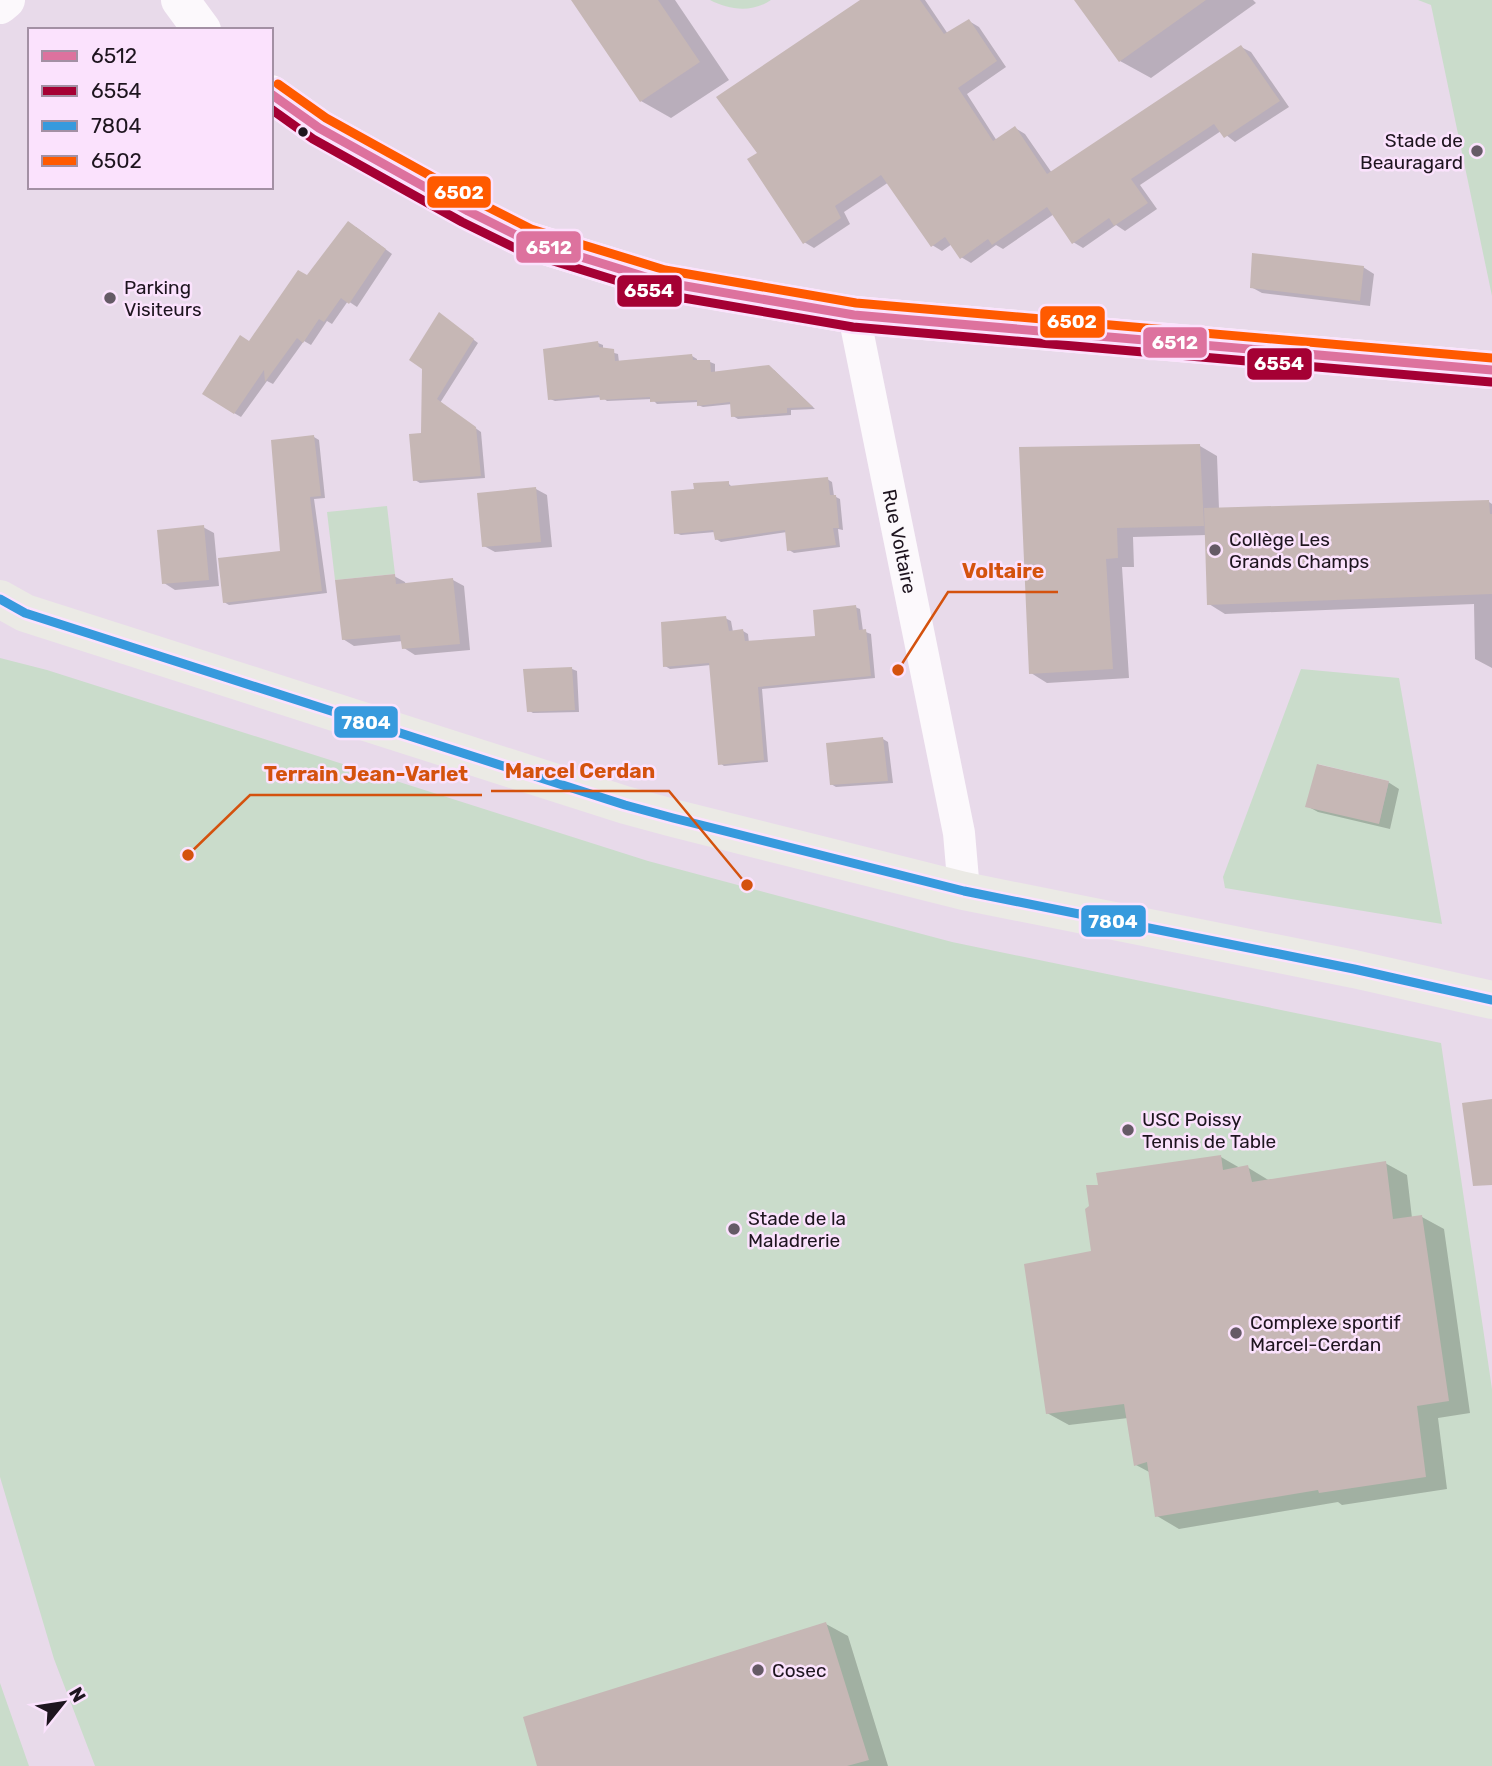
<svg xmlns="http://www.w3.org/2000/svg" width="1492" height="1766" viewBox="0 0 1492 1766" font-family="Rubik,sans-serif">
<rect width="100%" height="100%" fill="#e8daea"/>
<path fill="#cadccb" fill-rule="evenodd" d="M710 0H771C752 13 729 10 710 0Z
M1418 0H1492V296L1431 5Z
M387 506 395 574 335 580 327 512Z
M0 658 47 670 648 861 952 942 1441 1043 1492 1389V1766H95L54 1659 0 1477Z
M1301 669 1399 678 1442 924 1225 888 1223 877ZM1318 764 1389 781 1379 823Z
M0 1683 29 1766H0Z"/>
<path fill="#0003" d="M573 0H675L729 80 671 118 641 101Z
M863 0H925L948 34 969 21 979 27 1006 67 967 94 997 141 1015 128 1025 134 1052 173 1241 47 1251 52 1289 107 1235 142 1221 131 1140 185 1157 209 1125 231 1116 225 1083 248 1073 242 1054 214 1003 249 996 245 971 263 961 257 952 244 942 251 932 245 889 182 844 212 850 224 814 248 804 242 759 153Z
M1083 0H1253L1256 3 1151 78 1120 61Z
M356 227 392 254 357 307 348 301 332 324 327 321 311 345 304 341 273 384 267 381 241 417 234 413 250 342Z
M1363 267 1374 274 1370 306 1262 293 1251 287Z
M444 317 478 343 440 403 481 432 485 478 420 483 415 480 423 435 424 368Z
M598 343 603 345V350L618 354 619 362 692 356 697 359V362H710L715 364V373L774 370 815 409 791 410V415L738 419 733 416 732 404 703 407 698 405V402L657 404 652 399 607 401 602 397 555 401 550 399Z
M314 437 319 440 325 498 314 499 327 593 229 605 224 602 282 552Z
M1200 446 1217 456 1219 509 1489 502 1492 504V668L1475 659 1474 604 1225 614 1209 604 1207 535 1133 537 1134 567H1122L1129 678 1047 683 1031 673 1021 449Z
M827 479 832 482 834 496 840 499 843 530 838 529 840 547 794 553 789 550 787 532 721 542 716 539 715 532 681 535 676 533 696 491 728 483 733 488Z
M536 489 547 495 552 547 495 552 484 546Z
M203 527 214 533 219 586 175 590 164 583Z
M394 576 405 582 406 585 453 580 464 586 470 650 415 655 404 648 403 641 354 646 343 639Z
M855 607 860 609 863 631 871 634 875 678 762 689 768 762 724 766 720 763 711 665 670 669 665 666 725 618 731 621 733 632 743 631 748 634 749 643 816 638Z
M572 669 577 671 579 712 533 713 528 710Z
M883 739 888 742 893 783 836 787 831 784Z
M1388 782 1399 789 1390 829 1318 812 1307 806Z
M1221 1157 1240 1168 1247 1167 1270 1181 1385 1163 1407 1175 1412 1218 1422 1217 1444 1229 1470 1413 1438 1418 1447 1489 1342 1505 1338 1502 1179 1529 1157 1516 1151 1473 1136 1465 1128 1418 1069 1425 1047 1413 1093 1252 1091 1207 1100 1187Z
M826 1624 848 1636 888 1766H539Z"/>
<path fill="#c6b7b5" d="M571 0H658L700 62 640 102Z
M860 0H920L944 34 969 19 997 61 958 88 993 141 1015 126 1047 174 1241 45 1280 101 1224 138 1214 124 1131 179 1148 203 1114 226 1109 218 1072 244 1047 207 992 245 988 239 960 259 945 237 931 247 881 175 835 206 841 218 803 244 747 159 757 153 716 97Z
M1074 0H1206L1119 62Z
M348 221 386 249 349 304 341 298 324 322 319 319 303 343 297 338 265 382 264 370 234 414 202 394 240 335 249 341 298 270 307 275Z
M1252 253 1364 266 1360 301 1250 288Z
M439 312 474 339 437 399 476 427 481 476 413 481 409 434 421 433 422 369 409 360Z
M598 341 599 347 614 349 615 361 692 354 693 360H710L711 372 769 365 813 407 787 408V413L731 417 730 402 697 406V400L650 402V397L600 400 599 395 548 400 543 349Z
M314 435 321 496 310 497 322 591 223 603 218 558 280 551 271 440Z
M1200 444 1204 526 1117 528 1118 558 1106 559 1113 669 1029 674 1019 447Z
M828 477 830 495H836L839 528H833L836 545 787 551 785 530 715 540 713 530 674 534 671 491 694 489 693 483 729 481V486Z
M536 487 541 542 482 547 477 493Z
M1489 500 1490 514H1492V594L1207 605 1204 508Z
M204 525 209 580 162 584 157 530Z
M395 574 396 584 453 578 460 644 402 649 400 635 342 640 335 580Z
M856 605 859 630 866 629 871 676 758 687 764 760 718 765 709 663 663 667 661 622 726 616 729 631 743 629 745 641 815 636 813 610Z
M572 667 575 710 527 712 523 669Z
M883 737 888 781 830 785 826 743Z
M1317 764 1389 781 1379 824 1305 807Z
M1492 1099V1185L1473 1186 1462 1103Z
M1221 1155 1223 1170 1248 1165 1252 1182 1386 1161 1393 1219 1422 1215 1449 1401 1417 1406 1426 1477 1319 1493 1318 1490 1155 1517 1147 1462 1134 1466 1124 1404 1046 1414 1024 1264 1091 1251 1085 1209 1089 1206 1086 1185H1098L1096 1173Z
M826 1622 869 1760 847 1766H537L523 1717Z"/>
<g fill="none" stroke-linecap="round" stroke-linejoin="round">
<path stroke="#fcf9fc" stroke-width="32" id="s1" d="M854 315 959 833 964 891"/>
<path stroke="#fcf9fc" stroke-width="38" d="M180 0 202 30
M0 5 6 0
M271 94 319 128 468 211 526 240 662 282 854 315 1492 370"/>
<path stroke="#ebeae5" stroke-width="38" d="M0 599 25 613 625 805 673 818 964 891 1354 969 1492 1000"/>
<g stroke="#fbe2fd" stroke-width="14">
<path id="bus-1" d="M271 94 319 128 468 211 526 240 662 282 854 315 1492 370"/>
</g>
<g stroke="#fbe2fd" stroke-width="14">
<path id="bus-2" d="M271 109 313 139 462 222 521 251 660 294 853 327 1491 382"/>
</g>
<g stroke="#fbe2fd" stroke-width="14">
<path id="bus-3" d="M0 599 25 613 625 805 673 818 964 891 1354 969 1492 1000"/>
</g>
<g stroke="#fbe2fd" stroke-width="14">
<path id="bus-4" d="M278 84 326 118 474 200 531 229 665 270 856 303 1492 358"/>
</g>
<use href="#bus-1" stroke="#dd729e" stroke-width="9"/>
<use href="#bus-2" stroke="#a50034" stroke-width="9"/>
<use href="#bus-3" stroke="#379add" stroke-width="9"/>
<use href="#bus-4" stroke="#ff5a00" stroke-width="9"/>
</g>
<circle fill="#1e151f" stroke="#fbe2fd" stroke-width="2.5" cx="303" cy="132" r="6"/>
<g fill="#655a66" stroke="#fbe2fd" stroke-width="2.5">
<circle cx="1477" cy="151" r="7"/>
<circle cx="110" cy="298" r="7"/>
<circle cx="1215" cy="550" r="7"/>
<circle cx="1128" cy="1130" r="7"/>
<circle cx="734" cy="1229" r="7"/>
<circle cx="1236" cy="1333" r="7"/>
<circle cx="758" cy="1670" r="7"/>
</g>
<g text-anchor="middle" stroke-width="5" stroke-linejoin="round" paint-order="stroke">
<g font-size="19" fill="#1e151f" stroke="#fbe2fd" text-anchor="start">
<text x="1463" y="147" text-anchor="end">Stade de<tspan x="1463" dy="22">Beauragard</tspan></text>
<text x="124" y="294">Parking<tspan x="124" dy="22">Visiteurs</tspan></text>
<text x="1229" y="546">Collège Les<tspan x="1229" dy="22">Grands Champs</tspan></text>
<text x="1142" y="1126">USC Poissy<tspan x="1142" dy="22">Tennis de Table</tspan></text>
<text x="748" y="1225">Stade de la<tspan x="748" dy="22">Maladrerie</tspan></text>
<text x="1250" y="1329">Complexe sportif<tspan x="1250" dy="22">Marcel-Cerdan</tspan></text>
<text x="772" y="1677">Cosec</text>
</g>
<g font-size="19" fill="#1e151f" stroke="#fbe2fd">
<text dy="7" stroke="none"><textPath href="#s1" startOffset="231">Rue Voltaire</textPath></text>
</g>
</g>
<path fill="none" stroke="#d4520e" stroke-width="2.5" d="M898 670L948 592H1058M747 885L669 791H491M188 855L250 795H482"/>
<g fill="#d4520e" stroke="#fbe2fd" stroke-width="2.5">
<circle cx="898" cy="670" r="7"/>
<circle cx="747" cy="885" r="7"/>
<circle cx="188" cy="855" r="7"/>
</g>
<g font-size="21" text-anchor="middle" font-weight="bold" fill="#d4520e" stroke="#fbe2fd" stroke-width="5" stroke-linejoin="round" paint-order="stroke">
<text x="1003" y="578">Voltaire</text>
<text x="580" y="778">Marcel Cerdan</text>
<text x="366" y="781">Terrain Jean-Varlet</text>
</g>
<g stroke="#fbe2fd" stroke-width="2.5">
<rect x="426" y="175" width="66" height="34" rx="7" fill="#ff5a00"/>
<rect x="515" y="230" width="67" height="34" rx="7" fill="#dd729e"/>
<rect x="616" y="274" width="67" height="34" rx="7" fill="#a50034"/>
<rect x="1039" y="305" width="67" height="34" rx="7" fill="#ff5a00"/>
<rect x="1142" y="326" width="66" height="33" rx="7" fill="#dd729e"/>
<rect x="1246" y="347" width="67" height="34" rx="7" fill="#a50034"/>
<rect x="333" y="705" width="66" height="34" rx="7" fill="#379add"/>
<rect x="1080" y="904" width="67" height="34" rx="7" fill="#379add"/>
</g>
<g font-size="19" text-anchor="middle" font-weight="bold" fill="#fff">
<text x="459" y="199">6502</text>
<text x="549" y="254">6512</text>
<text x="649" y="297">6554</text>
<text x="1072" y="328">6502</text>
<text x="1175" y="349">6512</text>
<text x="1279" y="370">6554</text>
<text x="366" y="729">7804</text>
<text x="1113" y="928">7804</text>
</g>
<rect x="28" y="28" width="245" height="161" fill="#fbe2fd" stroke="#a390a4" stroke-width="2"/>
<rect x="42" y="51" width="35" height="10" fill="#dd729e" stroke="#a390a4" stroke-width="2"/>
<text x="91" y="63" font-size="21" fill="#1e151f">6512</text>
<rect x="42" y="86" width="35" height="10" fill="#a50034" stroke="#a390a4" stroke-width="2"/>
<text x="91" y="98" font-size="21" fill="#1e151f">6554</text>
<rect x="42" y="121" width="35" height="10" fill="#379add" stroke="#a390a4" stroke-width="2"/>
<text x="91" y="133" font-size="21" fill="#1e151f">7804</text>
<rect x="42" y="156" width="35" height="10" fill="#ff5a00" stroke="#a390a4" stroke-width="2"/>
<text x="91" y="168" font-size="21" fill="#1e151f">6502</text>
<g transform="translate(63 1703) rotate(60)" stroke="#fbe2fd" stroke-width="5" paint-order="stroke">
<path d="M0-5L12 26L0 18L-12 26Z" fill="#1e151f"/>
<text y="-10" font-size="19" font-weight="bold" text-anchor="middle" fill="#1e151f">N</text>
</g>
</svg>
